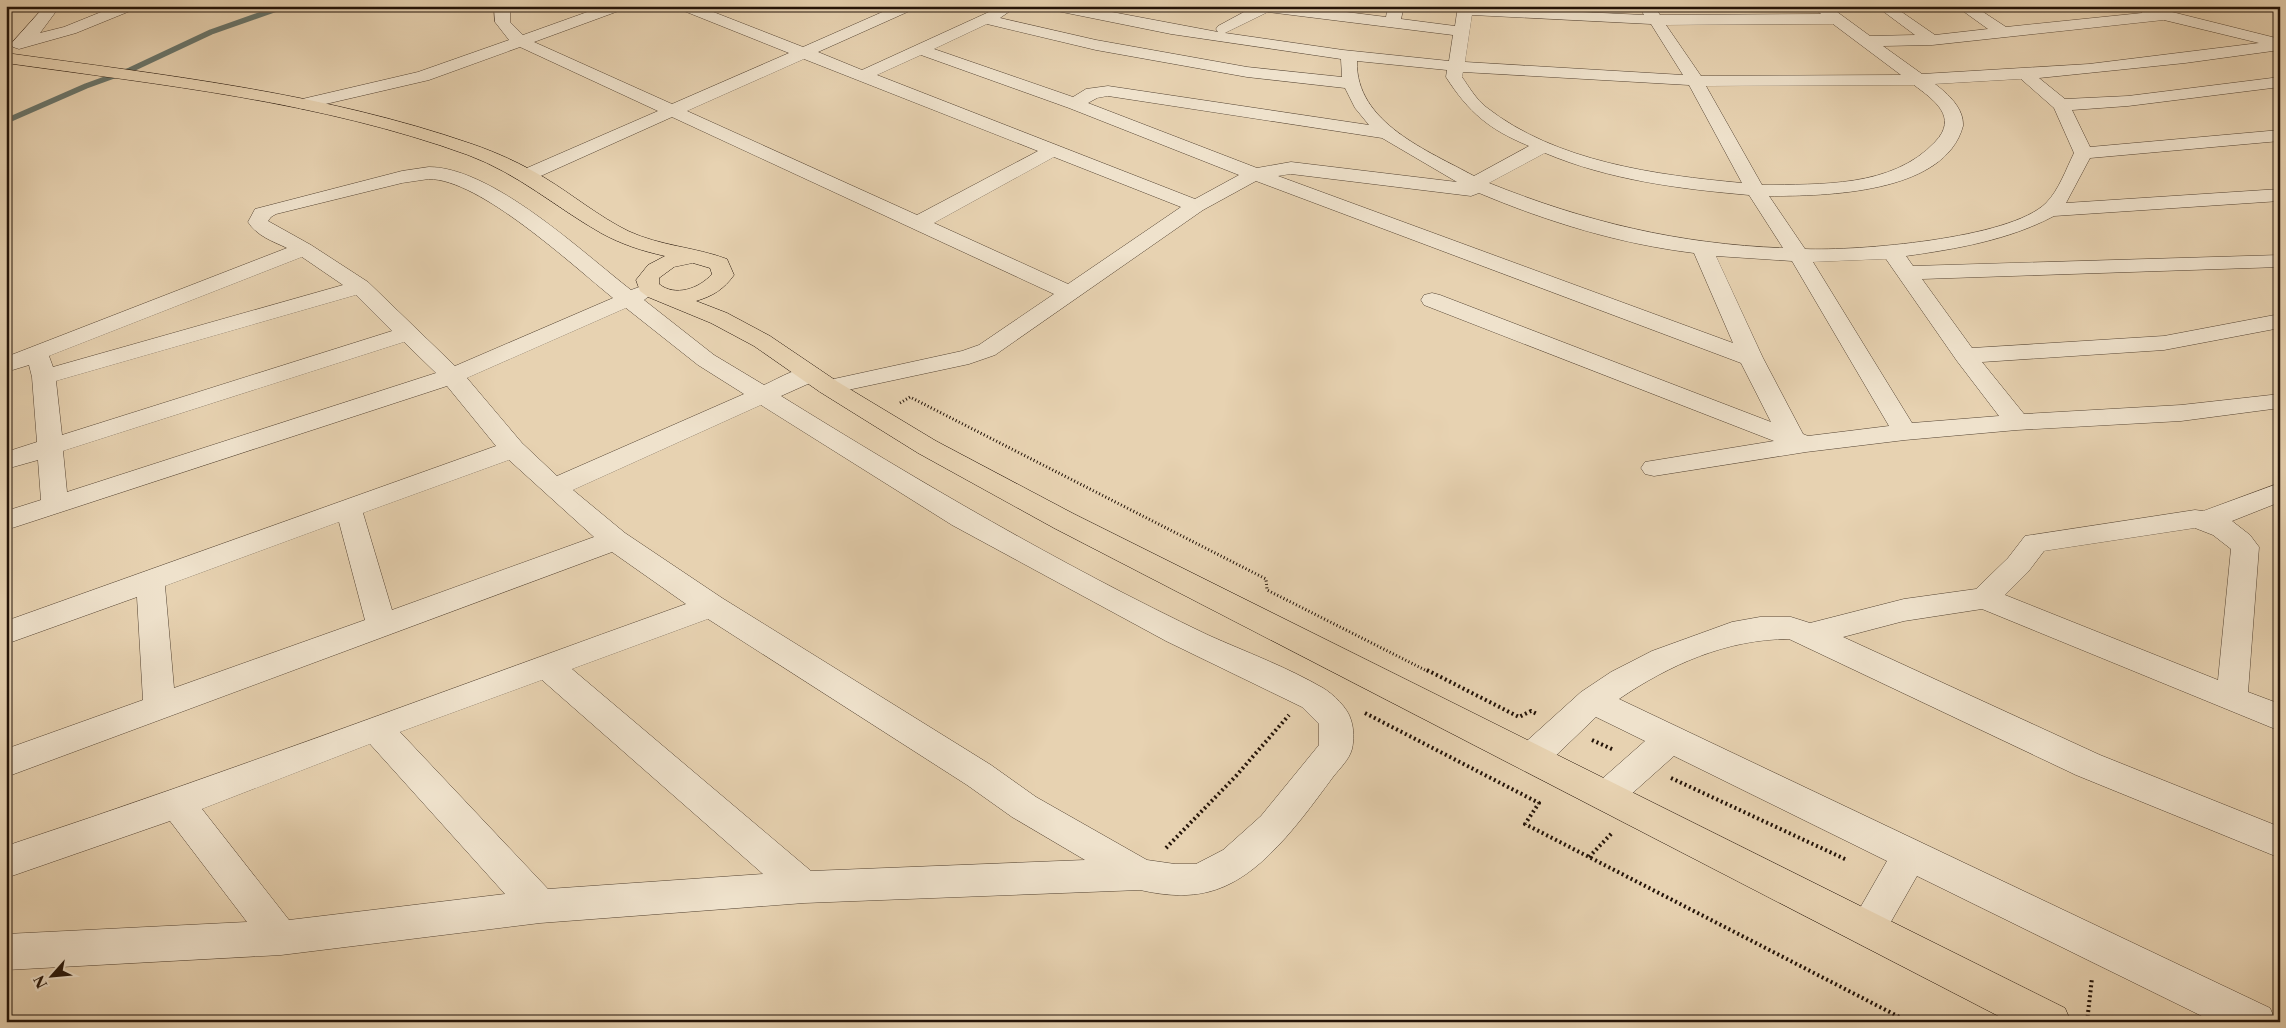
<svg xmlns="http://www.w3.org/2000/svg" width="2286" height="1028" viewBox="0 0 2286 1028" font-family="'Libre Caslon Text',serif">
<rect width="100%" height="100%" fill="#e7d2b1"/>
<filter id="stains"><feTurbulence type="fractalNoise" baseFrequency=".004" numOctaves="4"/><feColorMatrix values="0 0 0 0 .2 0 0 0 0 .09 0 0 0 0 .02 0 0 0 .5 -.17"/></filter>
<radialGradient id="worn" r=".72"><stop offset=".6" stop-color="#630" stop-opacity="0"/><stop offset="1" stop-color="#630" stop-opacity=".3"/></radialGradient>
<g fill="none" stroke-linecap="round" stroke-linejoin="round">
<path stroke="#69756b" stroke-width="5.5" d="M6 121 86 86 130 70 211 32 285 6"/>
<g stroke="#544332" stroke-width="1">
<path id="minor" d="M45 6H60L40 33 64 27 116 6H137L135 9 76 33 19 49 13 47 11 44Z
M494 6H510V22L523 35 604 6H626L624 9 534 42 672 104 789 53 679 9 677 6H698L803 47 896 6H916L914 9 818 52 862 70 1002 6 1010 11 1000 18 1096 40 1247 67 1342 77 1341 59 1171 34 1057 11 1050 6H1080L1218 32 1216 29 1218 26 1255 6H1298L1386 17 1388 6H1404L1401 19 1455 26 1458 6 1644 15 1639 6H1654L1660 15 1821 14 1812 6H1829L1870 36 1915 35 1876 6H1893L1935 35 1988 29 1956 6H1974L2006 27 2142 13 2143 8 2148 6 2280 39V50L2185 63 2039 78 2065 99 2128 96 2280 77V87L2128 106 2072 110 2090 147 2280 130V141L2090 158 2066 203 2280 189V201L2054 216C2009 240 1956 249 1906 256L1913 266 2280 255V267L1922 279 1972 348 2164 336 2280 314V328L2164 350 1982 362 2024 414 2181 405 2280 394V408L2181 421 2017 430 1905 440 1806 452 1654 476 1645 474 1641 468 1645 462 1774 441 1424 305 1421 300 1424 295 1432 293 1440 295 1771 422 1741 363 1256 181 1203 210 995 355 969 364 829 394 820 392 817 387 820 382 962 351 979 345 1054 294 672 117 534 179H520L517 175 520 171 658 111 520 47 429 80 304 109 298 108 295 104 298 100 418 72 509 40 495 22ZM1268 12 1453 35 1449 61 1343 50 1225 33ZM1472 15 1651 24 1683 75 1465 62ZM2164 20 2259 43 2089 64 1922 74 1883 46 1932 45ZM987 24 1096 50 1247 77 1345 88 1355 108 1369 125 1108 86 1086 89 1073 97 934 49ZM1833 24 1901 75 1701 76 1666 25ZM921 55 1069 108 1239 175 1195 199 877 75ZM804 59 1038 151 917 215 687 111ZM1357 61 1447 70 1446 77C1469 113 1490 130 1529 146L1474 176C1429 151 1355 123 1357 61ZM1463 72 1689 85 1742 183C1656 175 1556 162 1486 107 1476 99 1469 87 1462 77ZM2021 79 2054 108 2074 153C2066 169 2059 190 2046 203 2010 239 1856 251 1805 249L1769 196C1825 196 1945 194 1963 126 1964 108 1948 94 1935 84ZM1914 85C1934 100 1959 117 1935 142 1892 188 1820 184 1762 185L1706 86ZM1108 96 1382 138 1457 182 1291 162 1257 168 1088 103 1097 98ZM1545 153C1609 180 1680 189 1749 195L1783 248C1679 244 1586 222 1489 183ZM1054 157 1181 207 1068 284 934 223ZM1291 174 1471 196 1479 193C1548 222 1620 244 1694 253L1733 343 1278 176ZM1716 256 1792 261 1889 426 1808 436 1803 434 1763 358ZM1886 259 1957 361 1999 416 1912 423 1813 262Z
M429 167C492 167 582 252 631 290L642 286 650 288 653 293 644 300 714 355 764 385C780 378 800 364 819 369L822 374 819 379 781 396C920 482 1061 565 1208 635 1246 652 1287 667 1323 688 1333 694 1348 708 1351 720 1354 729 1354 740 1352 749 1349 760 1340 768 1333 777 1313 804 1293 832 1268 856 1228 894 1193 902 1140 890L804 903 540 923 281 955 6 970V934L247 922 170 821 6 878V846C235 770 460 685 686 604L612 552 6 777V749L143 700 137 597 6 644V621L496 446 447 386 6 530V511L41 500 38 460 6 469V452L37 442 32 377 29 365 6 372V357L287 248C272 241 257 236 248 222L255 209 402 171ZM429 179C480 179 572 265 613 298L455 366 368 282 311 245 268 221 271 217 276 214 402 183ZM302 257 343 285 53 367 49 356ZM356 295 392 331 62 435 56 381ZM626 308 698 365 744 394 557 476 522 443 467 378ZM404 342 436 373 67 492 63 451ZM761 405 952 525 1166 641 1302 707 1319 724V745L1261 816 1223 850 1196 864H1175L1147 860 1036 797 991 765 722 598 625 533 573 490ZM509 460 594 537 392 610 363 513ZM339 522 365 620 174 688 165 586ZM708 619 967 785 1012 817 1085 860 811 871 572 669ZM542 680 763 874 548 889 400 732ZM370 744 505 894 289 920 202 809Z
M2280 483V502L2232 521 2250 535 2259 547 2248 692 2280 704V731L1982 609 1904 621 1843 637 2100 755 2280 827V858L2076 775 1789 639C1727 639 1669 665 1619 699L2270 1008 2276 1022H2214L1917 876 1880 941 1867 946 1854 941 1848 929 1887 861 1674 756 1618 806 1606 810 1594 806 1589 796 1594 786 1645 741 1596 717 1543 768 1531 772 1519 768 1514 758 1519 748 1581 692 1611 672 1652 651 1732 622 1760 617H1791L1810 623 1904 599 1976 589 2008 558 2025 536 2195 510 2203 511ZM2195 528 2213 535 2231 549 2218 680 2005 595 2028 572 2044 551Z"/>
</g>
<g stroke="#231308" stroke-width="1">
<path id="major" d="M6 53C163 75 322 92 472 144 498 153 522 164 545 178 573 195 598 216 628 231 660 246 695 247 727 259L734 275C724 289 713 296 696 301L727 313 770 336 838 382 936 441 1074 514 2065 1008 2071 1022H2010L1054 528 918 453 820 392 754 346 711 323 648 297 640 291 636 280 648 265 665 256C642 251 621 244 601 233 555 207 519 174 468 155 319 101 162 85 6 63ZM693 263 710 268 712 274C699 289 675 297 659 284V278L674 267Z"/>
</g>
<path stroke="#231308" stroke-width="3" stroke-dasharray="1 2.5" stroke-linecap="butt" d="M900 403 910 397 1266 579 1267 590 1429 672"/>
<path stroke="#231308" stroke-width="4" stroke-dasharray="2 3" stroke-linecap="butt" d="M1427 670 1519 717 1531 711 1537 714
M1365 713 1539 803 1525 824 1909 1022
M1592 740 1614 750
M1671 778 1847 860
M1166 848 1236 776 1289 715
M1589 857 1612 833
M2087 1022 2092 978"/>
<use href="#minor" fill="#efe2cc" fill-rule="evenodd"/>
<use href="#major" fill="#e7d2b1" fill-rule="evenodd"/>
</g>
<rect width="2286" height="1028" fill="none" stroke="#e7d2b1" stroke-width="25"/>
<rect x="8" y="8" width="2271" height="1013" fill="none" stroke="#231308" stroke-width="2.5"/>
<rect x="12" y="12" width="2261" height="1003" fill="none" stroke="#231308"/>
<g transform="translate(52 976) rotate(243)" stroke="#efe2cc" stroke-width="4" paint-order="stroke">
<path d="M0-4L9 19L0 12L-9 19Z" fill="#231308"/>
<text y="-8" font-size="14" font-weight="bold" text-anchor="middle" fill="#231308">N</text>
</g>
<rect width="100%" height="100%" filter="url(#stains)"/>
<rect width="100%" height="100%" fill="url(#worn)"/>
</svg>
